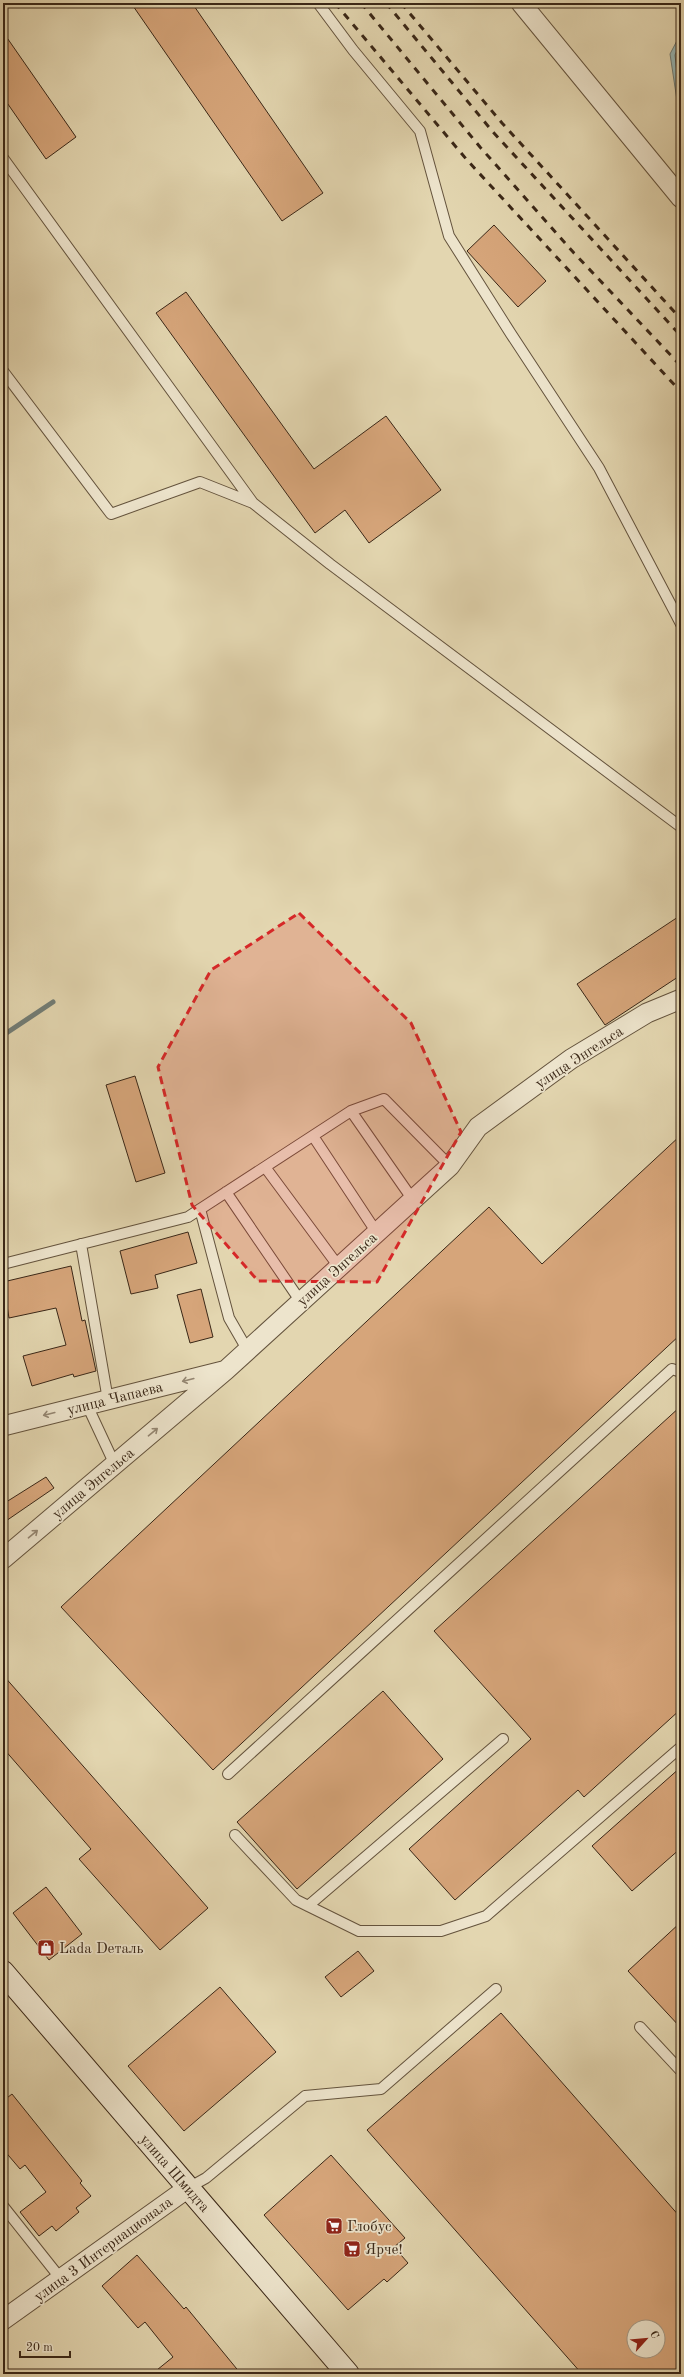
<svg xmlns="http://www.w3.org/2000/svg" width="684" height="2377" viewBox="0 0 684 2377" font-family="'Old Standard TT',serif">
<rect width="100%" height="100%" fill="#e3d6b0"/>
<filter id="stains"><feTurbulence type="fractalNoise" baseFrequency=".005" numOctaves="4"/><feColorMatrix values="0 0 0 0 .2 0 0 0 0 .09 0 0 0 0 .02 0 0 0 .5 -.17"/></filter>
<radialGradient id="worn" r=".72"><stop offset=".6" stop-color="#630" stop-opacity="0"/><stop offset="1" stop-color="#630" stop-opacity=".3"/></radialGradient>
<path fill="#98b7b5" stroke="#727d76" d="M681 33V127L670 54Z"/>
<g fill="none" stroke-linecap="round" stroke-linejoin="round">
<path stroke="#696f66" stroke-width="1" d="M681 42 675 55 681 108"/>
<path stroke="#727d76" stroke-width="5" d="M3 1033 5 1034 53 1002"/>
</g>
<path fill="#d6a57a" stroke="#3a2717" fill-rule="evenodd" d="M131 3H192L323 193 282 221Z
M3 32 76 137 46 159 3 97Z
M494 225 546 281 518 307 467 251Z
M186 292 314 469 386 416 441 490 369 543 345 510 315 533 156 313Z
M681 915V975L605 1025 577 984Z
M135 1076 165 1173 136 1182 106 1085Z
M681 1135V1334L213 1770 61 1607 489 1207 542 1264Z
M188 1232 197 1263 155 1275 158 1288 131 1294 120 1251Z
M71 1266 82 1321 85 1320 96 1371 74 1377 73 1374 32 1386 23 1356 66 1345 56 1308 9 1318 3 1282Z
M201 1289 213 1337 190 1343 177 1295Z
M681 1406V1709L584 1797 578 1790 455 1900 409 1849 531 1739 434 1631Z
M46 1477 54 1488 3 1523V1504Z
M3 1675 208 1908 160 1950 79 1859 91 1849 3 1748Z
M383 1691 443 1759 297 1889 237 1822Z
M681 1767V1848L632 1891 592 1846Z
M46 1887 82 1934 49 1960 13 1913Z
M681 1922V2028L628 1971Z
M358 1951 374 1971 341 1997 325 1977Z
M220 1987 276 2052 184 2131 128 2066Z
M501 2013 681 2218V2374H582L367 2130ZM634 2327H658V2351H634Z
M12 2094 82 2181 80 2183 91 2196 76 2208 79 2212 56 2231 52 2226 39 2236 20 2212 46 2192 25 2165 20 2169 3 2149V2101Z
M331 2155 405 2238 394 2247 408 2263 387 2282 384 2279 348 2310 264 2215Z
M137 2255 184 2309 186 2307 241 2374H152L173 2357 145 2322 138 2328 102 2286Z"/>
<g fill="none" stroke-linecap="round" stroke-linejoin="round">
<g stroke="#64533d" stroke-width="12">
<path id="lane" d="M318 3 353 50 420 131 449 236 511 334 599 468 681 624
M3 158 253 503 330 564 681 827
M3 371 111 514 200 482 253 503
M351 1111 413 1200
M313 1136 377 1233
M265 1167 339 1267
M226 1192 301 1302
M200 1209 229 1318 248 1351
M81 1244 108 1400
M3 1264 188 1217 351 1111 384 1099 450 1166
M87 1405 115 1465
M228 1774 672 1369 681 1372
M235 1835 296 1900 359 1931H441L486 1916 681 1747
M308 1906 503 1739
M640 2027 681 2071
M188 2188 206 2178 305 2096 381 2089 496 1989
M3 2206 61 2279"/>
</g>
<g stroke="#64533d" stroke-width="21">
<path id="street" d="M521 3 681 198
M3 1426 223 1371
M3 1559 226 1370 450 1166 478 1127 571 1059 647 1013 681 999
M3 2320 188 2188"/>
</g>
<g stroke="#3a2717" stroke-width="24">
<path id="secondary" d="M3 1972 348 2374"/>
</g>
<use href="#lane" stroke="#ede4cc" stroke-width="10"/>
<use href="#street" stroke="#ede4cc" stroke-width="19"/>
<use href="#secondary" stroke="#ede4cc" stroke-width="22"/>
<path stroke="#3a2717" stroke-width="3" stroke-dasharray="7 7" stroke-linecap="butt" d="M335 3 467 160 681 392
M361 3 480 147 574 253 681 366
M386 3 493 132 681 336
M401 3 502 123 681 319"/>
</g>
<defs><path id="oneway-shaft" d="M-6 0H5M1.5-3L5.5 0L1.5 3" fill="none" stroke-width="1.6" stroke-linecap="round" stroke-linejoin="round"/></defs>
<g stroke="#948672">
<use href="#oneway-shaft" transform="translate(188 1380) rotate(166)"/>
<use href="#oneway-shaft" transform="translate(49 1414) rotate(166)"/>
<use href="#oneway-shaft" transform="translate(153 1432) rotate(-40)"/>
<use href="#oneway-shaft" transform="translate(33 1534) rotate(-40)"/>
</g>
<path fill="#d62828" fill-opacity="0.2" stroke="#d62828" stroke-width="3" stroke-dasharray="8 5" stroke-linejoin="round" d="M299 913 411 1023 461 1132 377 1282 258 1281 192 1205 158 1067 211 970Z"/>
<defs>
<g id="shop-square" transform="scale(0.9)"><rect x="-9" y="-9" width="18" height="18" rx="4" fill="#8f2418" stroke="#ede4cc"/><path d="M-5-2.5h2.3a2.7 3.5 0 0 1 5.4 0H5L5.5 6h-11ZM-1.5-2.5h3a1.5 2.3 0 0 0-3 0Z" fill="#fff"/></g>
<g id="supermarket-square" transform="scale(0.9)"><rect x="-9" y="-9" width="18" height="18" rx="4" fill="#8f2418" stroke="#ede4cc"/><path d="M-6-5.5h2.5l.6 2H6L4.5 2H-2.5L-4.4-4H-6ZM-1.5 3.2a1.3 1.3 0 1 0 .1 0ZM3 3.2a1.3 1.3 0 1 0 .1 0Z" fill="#fff"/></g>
</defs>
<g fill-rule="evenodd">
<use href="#shop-square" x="46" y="1948"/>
<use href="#supermarket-square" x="334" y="2226"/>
<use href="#supermarket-square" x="352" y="2249"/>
</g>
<g text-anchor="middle" stroke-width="3.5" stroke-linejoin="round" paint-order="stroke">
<g font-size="15" fill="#3a2717" stroke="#ede4cc">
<text transform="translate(579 1057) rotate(-33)" y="5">улица Энгельса</text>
<text transform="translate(337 1269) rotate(-42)" y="5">улица Энгельса</text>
<text transform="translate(115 1398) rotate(-14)" y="5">улица Чапаева</text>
<text transform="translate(93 1483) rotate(-40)" y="5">улица Энгельса</text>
<text transform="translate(175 2173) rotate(49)" y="5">улица Шмидта</text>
<text transform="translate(103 2249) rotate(-36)" y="5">улица 3 Интернационала</text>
</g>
<g font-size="15" fill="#3a2717" stroke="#ede4cc" text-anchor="start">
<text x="59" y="1953">Lada Dеталь</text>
<text x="347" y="2231">Глобус</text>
<text x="365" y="2254">Ярче!</text>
</g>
</g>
<rect width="684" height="2377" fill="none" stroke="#e3d6b0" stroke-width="16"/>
<rect x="4" y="4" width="676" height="2369" fill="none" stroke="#3a2717" stroke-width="2"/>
<rect x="8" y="8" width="668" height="2361" fill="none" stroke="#3a2717"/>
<g transform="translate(646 2339) rotate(63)"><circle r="19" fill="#ede4cc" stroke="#a59884"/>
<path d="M0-3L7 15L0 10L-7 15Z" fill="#8f2418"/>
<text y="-6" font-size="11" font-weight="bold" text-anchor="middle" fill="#3a2717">С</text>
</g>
<path d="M20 2351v6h50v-6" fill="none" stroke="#3a2717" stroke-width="2"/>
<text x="26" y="2351" font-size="12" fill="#3a2717" stroke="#ede4cc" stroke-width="3" paint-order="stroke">20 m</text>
<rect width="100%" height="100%" filter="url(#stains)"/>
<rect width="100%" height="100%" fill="url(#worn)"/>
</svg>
